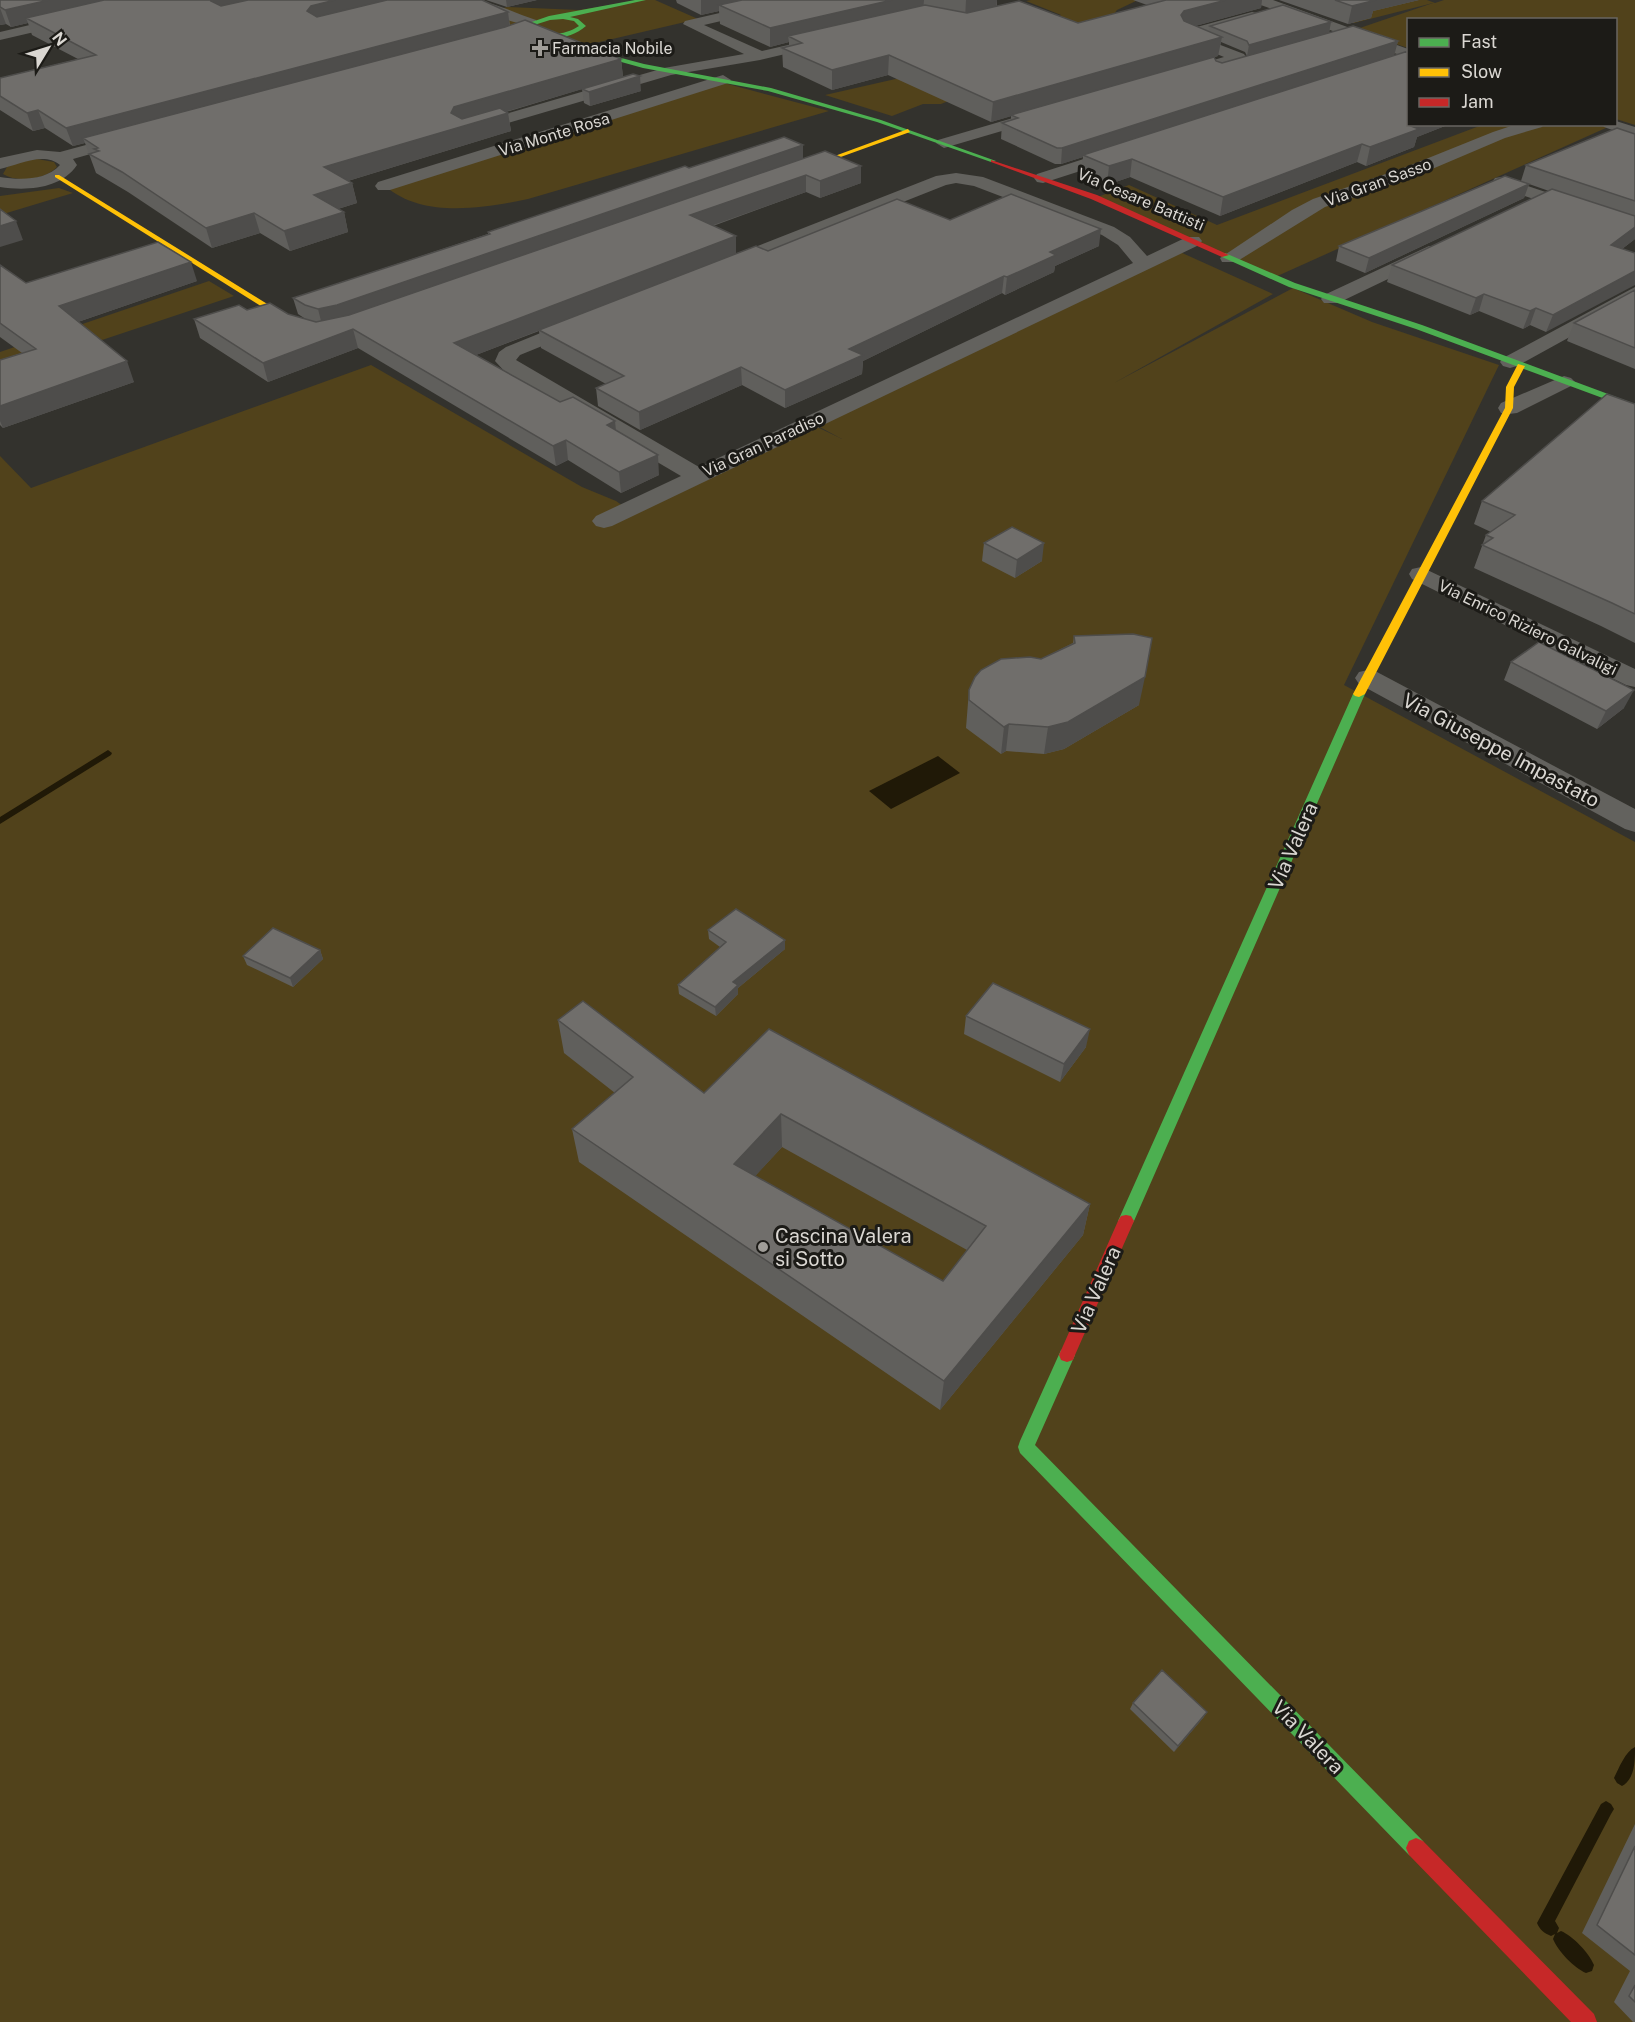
<svg xmlns="http://www.w3.org/2000/svg" width="1635" height="2022" viewBox="0 0 1635 2022" font-family="'Public Sans',sans-serif">
<rect width="100%" height="100%" fill="#33322d"/>
<path fill="#51421b" d="M643 0H655L698 19 561 51 483 12 508 7 579 10Z
M1031 0H1138L1117 10 1099 34 1044 63 941 104H923L892 116 825 95 935 70 1031 39 1061 15 1026 1Z
M1282 0H1427L1435 3 1444 0H1635V125L1616 119V20H1408V48L1354 30 1433 3 1354 23Z
M724 83 829 111 528 199C484 208 423 219 385 186Z
M1601 124 1608 127 1273 278 1095 198 1129 185 1217 225 1482 125Z
M37 159 54 162 57 167C45 180 17 183 3 174L7 167 19 162Z
M59 188 73 193 0 215V196Z
M1180 252 1273 294 1114 383 1293 288 1372 322 1499 365 1344 685 1635 842V2022H0V456L31 488 371 365 582 487 616 501 623 506 813 425 842 439 816 425Z
M209 281 234 296 0 374V352Z"/>
<path fill="#201907" d="M938 756 960 773 891 809 869 791Z"/>
<g fill="none" stroke-linecap="round" stroke-linejoin="round">
<path fill="#201907" fill-rule="evenodd" d="M108 750 112 753 111 755 0 824V817Z
M1635 1747C1635 1761 1635 1779 1622 1786L1617 1783 1614 1778C1619 1768 1625 1752 1635 1747Z
M1606 1801 1611 1804 1614 1809 1611 1814 1555 1921 1559 1928 1557 1933 1561 1931C1573 1936 1589 1953 1594 1965L1592 1971 1586 1973C1574 1968 1558 1951 1553 1939L1555 1934 1551 1936C1544 1933 1540 1930 1537 1923L1601 1804Z"/>
<path fill="#63625e" fill-rule="evenodd" d="M136 0H161L159 3 0 40V32Z
M468 0C492 0 513 13 536 20L538 23 531 27 500 18Z
M776 0H801L799 3 704 25 762 51 827 36 834 40 832 43 760 60 671 75 467 135 459 130 461 127 664 68 744 54 683 24 685 21Z
M1253 0H1273L1408 49V58L1255 3Z
M1252 12 1257 13 1259 16 1257 19 1197 36 1244 54 1246 57 1244 60 1182 78H1172L1169 75 1172 72 1224 57 1185 41 1180 34 1182 31Z
M723 75 731 80 728 83 390 190H378L375 186 378 182Z
M1044 109 1052 114 1050 117 944 148 936 143 938 140Z
M1616 121 1635 127V138L1604 127 1602 124H1616Z
M1517 124H1544L1542 127 1505 138 1418 175 1325 207 1236 262H1222L1220 258 1292 210 1313 199 1406 167 1493 132Z
M130 133 138 138 136 141 73 159 77 165C61 189 27 191 0 187V177C20 180 45 181 60 165 44 151 18 165 0 169V158L37 150 60 152Z
M1124 146 1132 151 1130 155 1043 183 1037 182 1034 178 1037 174Z
M956 173 983 177 1114 227 1130 237 1147 256 1187 237H1199L1202 241 1199 245 612 526 604 528 596 526 592 521 596 516 681 476 506 373 495 361 499 352 506 347 575 319H589L592 323 589 327 520 355 516 360 699 467 1133 263 1118 245 1102 235 974 186 956 183 946 185 731 270H717L715 266 717 262 936 176Z
M1501 177 1635 222V233L1495 186 1492 182 1495 178Z
M1429 246 1436 248 1438 252 1436 256 1338 303H1324L1321 299 1324 295Z
M1635 287V301L1517 366 1510 368 1503 366 1500 362 1503 358Z
M1564 376 1571 378 1575 382 1571 386 1517 413 1509 414 1501 413 1498 408 1501 403Z
M1421 567 1635 669V687L1626 685 1412 579 1409 574 1412 569Z
M1368 670 1377 672 1635 809V832L1625 829 1359 684 1355 678 1359 672Z"/>
<path fill="#4caf50" fill-rule="evenodd" d="M635 0H646L570 17 578 19 586 26C569 41 543 42 525 29L526 24 549 16ZM563 19 574 21 579 26C564 36 547 36 531 28V26L550 20Z
M580 47 644 64 771 88 881 120 996 161 991 162 877 122 768 91 643 68 578 50Z
M1225 253 1295 283 1422 325 1635 404V410L1416 329 1289 287 1222 257 1221 255Z
M1359 691 1365 694 1134 1221 1131 1226 1126 1227 1121 1226 1118 1221 1353 694Z
M1067 1348 1073 1350 1075 1355 1035 1445 1423 1841 1426 1848 1423 1855 1416 1858 1409 1855 1020 1453 1018 1447 1020 1441 1061 1350Z"/>
<path fill="#ffc107" fill-rule="evenodd" d="M908 129 910 132 799 172 794 171Z
M55 175H59L306 328 299 330 55 177Z
M1518 364 1525 366 1514 387 1513 408 1365 694 1359 697 1355 696 1353 694 1505 408 1506 387Z"/>
<path fill="#c62828" fill-rule="evenodd" d="M991 160 1097 195 1229 255 1222 257 1091 199 991 162Z
M1126 1215 1131 1216 1134 1221 1075 1355 1073 1360 1067 1362 1061 1360 1059 1355 1118 1221 1121 1216Z
M1416 1838 1423 1841 1594 2014 1597 2022H1571L1409 1855 1406 1848 1409 1841Z"/>
</g>
<path fill="#605f5c" fill-rule="evenodd" d="M0 0H483L508 12 510 25 621 59 623 77 641 91 590 106 584 103 582 89 506 112 508 113 511 131 348 181 352 183 357 203 338 209 344 212 348 232 290 251 260 233 212 248 128 192 96 173 85 143 73 146 45 128 33 131 0 110V78L78 59 32 35 28 23 11 27 6 24 0 25Z
M486 0H537L507 7Z
M676 0H997V6L1078 23 1147 5 1133 0H1262L1261 8 1195 26 1209 31 1210 26 1331 22 1329 33 1247 56 1245 52 1221 42 1218 56 1182 66 1216 61 1222 63 1398 41 1394 55 1408 124H1450L1417 137 1414 147 1366 166 1357 162 1220 216 1130 177 1107 185 1081 173 1083 157 1061 164H1055L1001 139 1002 123 1011 121V116L991 122 888 75 832 90 783 67 782 48 789 46V42L770 47 720 24 719 11 701 15 677 3Z
M1279 0H1419L1373 11 1371 18 1348 24Z
M1635 134V239L1622 249 1546 332 1530 325 1523 329 1479 311 1470 315 1387 282 1392 265 1549 191 1529 184 1524 198 1365 273 1336 261 1339 246 1521 181 1526 165Z
M803 145V158L861 183 820 198 806 192 713 226 736 236V253L768 251 950 220 1099 246 1055 266 1054 272 1005 295 1002 293 863 361 862 374 785 408 742 385 640 430 598 406 596 388 606 384 541 348 539 331 476 355 560 402 616 430 659 475 621 493 568 460 556 466 358 348 268 382 200 338 194 319 247 310 288 314 307 320 298 314 293 298 488 234V232L689 168Z
M0 265 26 283 197 281 78 322 134 382 3 428 0 425V360L22 353 0 337Z
M1635 290V369L1567 341 1574 323Z
M1635 404V643L1601 626 1474 568 1486 535 1491 532 1474 524 1482 501Z
M984 543 1042 561 1015 578 982 561Z
M1074 636 1139 705 1064 749 1044 754 1006 751 1001 754 966 728 969 690 1041 659 1073 643Z
M1511 662 1624 708 1597 729 1504 680Z
M708 930 785 940V949L738 988V994L716 1016 679 994 678 985 720 947 709 939Z
M320 950 323 959 293 987 247 965 243 956Z
M966 1016 1086 1047 1060 1082 964 1034Z
M558 1020 704 1093 769 1029 1090 1204 1083 1235 940 1410 579 1162 572 1129 615 1093 564 1053ZM782 1147 967 1250 943 1281 755 1176Z
M1133 1703 1207 1712 1203 1718 1174 1752 1130 1709Z
M1635 1824V2022H1633L1614 2002 1630 1971 1582 1933Z"/>
<path fill="#4e4d4b" d="M49 0H126L26 18 28 23 11 27 5 10Z
M212 0H269L219 12Z
M335 0H406L311 29 307 11 311 6Z
M506 0H537L507 7Z
M701 0H766L719 5V11L701 15Z
M892 0H924L923 11 788 36 789 42 770 47V28Z
M966 0H997L996 11 965 19Z
M1226 0H1262L1261 8 1181 30V15L1184 11Z
M1364 0H1419L1373 11 1371 18 1348 24 1352 6Z
M0 8 6 24 0 25Z
M508 12 510 29 83 138 85 143 73 146 66 128Z
M1331 22 1329 33 1247 56 1249 45Z
M1222 37 1218 56 991 122 993 102Z
M1398 41 1394 56 1083 155V157L1061 164 1062 148Z
M889 55 888 75 832 90V70Z
M621 59 623 77 457 126 508 113 511 131 328 187 324 167 451 113 454 107Z
M640 76 641 91 590 106 589 92Z
M38 110 45 128 33 131 27 113Z
M1408 124H1450L1417 137 1414 147 1366 166 1370 147Z
M1362 144 1357 162 1220 216 1223 197Z
M803 145V159L322 325 318 309Z
M1132 159 1130 177 1107 185 1109 166Z
M861 166V183L820 198V181Z
M806 175V192L691 233 690 215Z
M352 183 357 203 318 215 314 195Z
M1529 184 1524 198 1365 273 1369 258Z
M344 212 348 232 290 251 284 231Z
M254 213 260 233 212 248 206 228Z
M16 221 23 240 0 247V226Z
M1635 227V239L1605 262 1611 245Z
M1101 229 1099 246 1055 266 1054 272 1005 295 1007 277 1050 252Z
M736 236V254L458 362 454 343Z
M191 262 197 281 66 326 59 306Z
M1635 271V285L1546 332 1553 315Z
M1004 276 1002 293 863 361 862 374 785 408V390L849 349Z
M1484 294 1479 311 1470 315 1476 298Z
M1536 308 1530 325 1523 329 1530 311Z
M353 329 358 348 268 382 263 363Z
M127 361 134 382 3 428 0 421V406Z
M741 367 742 385 640 430 639 412Z
M615 421 617 441 607 425Z
M566 440 568 460 556 466 553 446Z
M658 455 659 475 621 493 619 472Z
M1044 543 1042 561 1015 578 1017 560Z
M1145 677 1139 705 1064 749 1044 754 1048 727Z
M1634 690 1624 708 1597 729 1606 711Z
M1009 724 1006 751 1001 754 1004 727Z
M785 940V949L738 988V994L716 1016 715 1007 733 982Z
M320 950 323 959 293 987 290 978Z
M1090 1029 1086 1047 1060 1082 1064 1064Z
M781 1114 782 1147 737 1196 734 1164Z
M1090 1204 1083 1235 940 1410 944 1381Z
M1207 1712 1203 1718 1174 1752 1178 1746Z"/>
<path fill="#706e6b" stroke="#4e4d4b" stroke-width="1.5" fill-rule="evenodd" d="M0 0H49L5 10 0 7Z
M104 0H212L211 1 221 6 248 0H335L311 6 307 11 317 17 387 0H482L508 12 66 128 38 110 27 113 0 96V78L96 55 26 18Z
M742 0H892L770 28 719 5Z
M1166 0H1226L1184 11 1181 15 1184 21 1222 37 993 102 889 55 832 70 782 48 802 43 788 36 925 5 967 13 1019 1 1078 23Z
M1335 0H1376L1352 6Z
M1283 5 1331 22 1249 45 1247 41 1210 26Z
M525 20 621 59 454 107 451 113 462 119 500 108 508 113 324 167 352 183 314 195 344 212 284 231 254 213 206 228 122 172 89 154 99 151 94 149 98 148 83 138 505 27Z
M1353 26 1398 41 1062 148H1057L1002 123 1018 118 1011 115 1214 57 1216 61 1222 63Z
M1408 51V125L1419 129 1370 147 1362 144 1223 197 1132 159 1109 166 1083 155Z
M633 74 640 76 589 92 582 89Z
M1617 128 1635 134V201L1526 165Z
M784 137 803 145 337 305 318 309 305 305 293 298 490 234 488 232 685 166 689 168Z
M825 151 861 166 820 181 806 175 690 215 736 236 454 343 560 402 573 397 615 421 607 425 658 455 619 472 566 440 553 446 353 329 263 363 194 319 239 305 247 310 270 303 288 314 316 322 349 315Z
M1505 176 1529 184 1369 258 1339 246Z
M1552 189 1635 216V227L1611 245 1635 253V271L1553 315 1536 308 1530 311 1484 294 1476 298 1392 265Z
M1011 194 1101 229 1050 252 1056 255 1007 277 1004 276 849 349 863 355 785 390 741 367 639 412 596 388 624 376 539 330 756 246 768 251 897 199 950 220Z
M0 209 16 221 0 226Z
M158 242 191 262 59 306 127 361 0 406V360L36 349 0 323V265L26 283Z
M1635 290V348L1574 323Z
M1607 394 1635 404V614L1612 603 1482 545 1493 538 1486 535 1515 515 1482 501Z
M1012 527 1044 543 1017 560 984 543Z
M1133 634 1152 638 1145 677 1068 722 1048 727 1009 724 1004 727 969 700V690L975 677 981 670 1001 659 1030 657 1041 659 1075 643 1074 636Z
M1539 642 1634 690 1606 711 1511 662Z
M736 909 785 940 733 982 738 985 715 1007 678 985 726 942 708 930Z
M273 928 320 950 290 978 243 956Z
M993 983 1090 1029 1064 1064 966 1016Z
M583 1001 704 1093 769 1029 1090 1204 944 1381 572 1129 633 1077 558 1020ZM781 1114 986 1226 943 1281 734 1164Z
M1162 1670 1207 1712 1178 1746 1133 1703Z
M1635 1846V1955L1597 1925Z
M1635 1985V2002L1629 1996Z"/>
<g fill="#a09d98" stroke="#1c1b17" stroke-width="2">
<path d="M537 39h6v6h6v6h-6v6h-6v-6h-6v-6h6z"/>
<circle cx="763" cy="1247" r="6"/>
</g>
<g text-anchor="middle" stroke-width="6" stroke-linejoin="round" paint-order="stroke">
<g font-size="16" fill="#dad7d2" stroke="#1c1b17" text-anchor="start">
<text x="552" y="54">Farmacia Nobile</text>
</g>
<g font-size="16" fill="#dad7d2" stroke="#1c1b17">
<text transform="translate(554 134) rotate(-17)" y="6">Via Monte Rosa</text>
<text transform="translate(1378 182) rotate(-20)" y="6">Via Gran Sasso</text>
<text transform="translate(1141 199) rotate(23)" y="6">Via Cesare Battisti</text>
<text transform="translate(763 444) rotate(-25)" y="6">Via Gran Paradiso</text>
<text transform="translate(1528 627) rotate(26)" y="6">Via Enrico Riziero Galvaligi</text>
</g>
<g font-size="20" fill="#dad7d2" stroke="#1c1b17">
<text transform="translate(1501 750) rotate(28)" y="7">Via Giuseppe Impastato</text>
<text transform="translate(1293 846) rotate(-66)" y="7">Via Valera</text>
<text transform="translate(1096 1290) rotate(-66)" y="7">Via Valera</text>
<text transform="translate(1308 1737) rotate(46)" y="7">Via Valera</text>
</g>
<g font-size="20" fill="#dad7d2" stroke="#1c1b17" text-anchor="start">
<text x="775" y="1243">Cascina Valera<tspan x="775" dy="23">si Sotto</tspan></text>
</g>
</g>
<rect x="1407" y="18" width="210" height="108" fill="#1c1b17" stroke="#686662" stroke-width="1.5"/>
<rect x="1419" y="38" width="30" height="9" fill="#4caf50" stroke="#686662" stroke-width="1.5"/>
<text x="1461" y="48" font-size="18" fill="#dad7d2">Fast</text>
<rect x="1419" y="68" width="30" height="9" fill="#ffc107" stroke="#686662" stroke-width="1.5"/>
<text x="1461" y="78" font-size="18" fill="#dad7d2">Slow</text>
<rect x="1419" y="98" width="30" height="9" fill="#c62828" stroke="#686662" stroke-width="1.5"/>
<text x="1461" y="108" font-size="18" fill="#dad7d2">Jam</text>
<g transform="translate(48 48) rotate(52)" stroke="#1c1b17" stroke-width="4.5" paint-order="stroke">
<path d="M0-4.5L10 22L0 15L-10 22Z" fill="#dad7d2"/>
<text y="-9" font-size="16" font-weight="bold" text-anchor="middle" fill="#dad7d2">N</text>
</g>
</svg>
